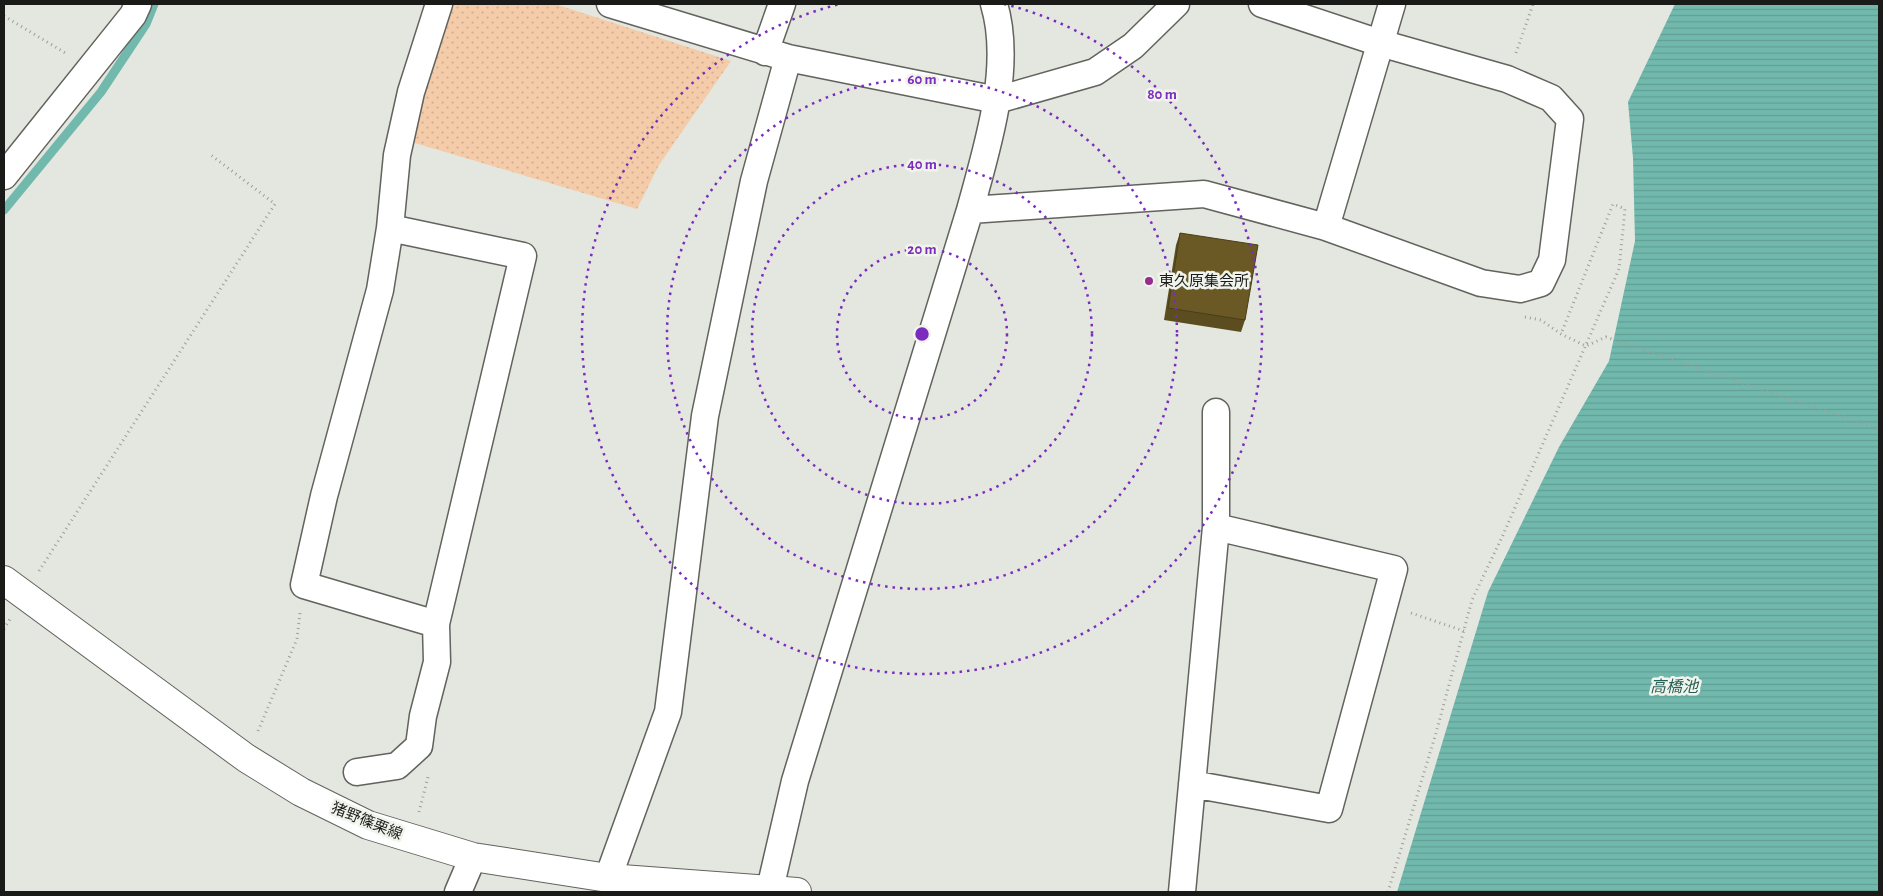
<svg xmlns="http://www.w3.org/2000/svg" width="1883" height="896" font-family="'Alegreya Sans','Noto Sans JP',sans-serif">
	<defs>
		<pattern id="park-dots" width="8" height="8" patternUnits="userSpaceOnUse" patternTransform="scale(1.25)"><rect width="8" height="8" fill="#f5cca9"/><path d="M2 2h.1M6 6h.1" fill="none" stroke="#d1af91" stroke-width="1.8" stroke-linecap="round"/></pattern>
		<pattern id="water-rules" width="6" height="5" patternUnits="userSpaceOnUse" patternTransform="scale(1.25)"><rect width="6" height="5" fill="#72b9ad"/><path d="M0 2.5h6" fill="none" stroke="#629e94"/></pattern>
	</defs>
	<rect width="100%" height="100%" fill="#e4e7df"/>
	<path fill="url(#park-dots)" d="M448 4H555L731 61 659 165 637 209 408 141Z"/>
	<path fill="url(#water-rules)" d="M1675 4H1879V892H1397L1488 592 1559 447 1609 361 1635 241 1633 158 1628 102Z"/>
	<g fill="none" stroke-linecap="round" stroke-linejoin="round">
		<path stroke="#72b9ad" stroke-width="9" d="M4 210 101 92 146 24 154 4"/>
		<g stroke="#61635d" stroke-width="29">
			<path id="street" d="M610 4 788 58 997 100 1095 72 1133 46 1176 4
				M765 52 782 4
				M4 176 133 15 138 4
				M970 210 1204 194 1326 227 1481 283 1520 289 1541 283 1552 260 1570 119 1551 98 1507 79 1380 43 1262 4
				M1326 227 1392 4
				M1216 527V412
				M436 624 304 585 324 496 380 290 390 228 397 155 411 92 439 4
				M357 772 397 766 419 746 423 716 437 662 436 624 523 256 390 228
				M608 878 668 712 705 416 754 181 788 58
				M770 889 795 781 970 210C987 148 1013 67 994 4
				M458 892 473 857
				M1182 892 1216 527 1394 569 1329 809 1192 784"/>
		</g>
		<g stroke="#61635d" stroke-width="30">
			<path id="secondary" d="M4 580 246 758 301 792 368 825 473 857 608 878 797 892"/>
		</g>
		<path stroke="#9c9f98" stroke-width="3" stroke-dasharray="1 4" stroke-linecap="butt" d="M4 16 67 54
			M1516 53 1533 4
			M1525 317 1541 320 1561 334 1586 346 1606 337 1879 429
			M39 571 275 204 211 155
			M1411 613 1464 631
			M4 629 10 619
			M258 731 297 639 300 613
			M419 812 428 777
			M1388 892 1436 733 1472 600 1503 535 1619 269 1625 209 1613 204 1561 334"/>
		<use href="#street" stroke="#fff" stroke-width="26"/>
		<use href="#secondary" stroke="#fff" stroke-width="28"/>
	</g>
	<path fill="#5b4d20" d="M1180 233 1245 320 1241 332 1164 320 1176 245Z"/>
	<path fill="#6a5925" stroke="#4a3e1a" d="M1180 233 1258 245 1245 320 1168 308Z"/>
	<g fill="none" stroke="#7b2cbf" stroke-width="2.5" stroke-dasharray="2.5 5">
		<circle cx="922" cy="334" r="85"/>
		<circle cx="922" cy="334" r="170"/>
		<circle cx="922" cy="334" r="255"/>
		<path d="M1004 4A340 340 0 1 1 840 4"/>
	</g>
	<circle fill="#962c8e" stroke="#f1f4ec" stroke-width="2" cx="1149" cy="281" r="5"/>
	<g text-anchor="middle" stroke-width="5" stroke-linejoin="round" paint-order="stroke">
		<g font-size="15" fill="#1a1b18" stroke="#f1f4ec" text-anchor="start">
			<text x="1159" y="286">東久原集会所</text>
		</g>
		<g font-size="15" fill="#1a1b18" stroke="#f1f4ec">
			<text transform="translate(367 821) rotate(22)" y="5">猪野篠栗線</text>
		</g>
		<g font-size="16" font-style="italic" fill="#266058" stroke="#f1f4ec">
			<text x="1674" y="692">高橋池</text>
		</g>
	</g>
	<circle cx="922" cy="334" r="8" fill="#7b2cbf" stroke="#f1f4ec" stroke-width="2.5"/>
	<g font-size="15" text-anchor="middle" font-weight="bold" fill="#7b2cbf" stroke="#f1f4ec" stroke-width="5" stroke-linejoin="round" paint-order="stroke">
		<text x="922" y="84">60 m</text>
		<text x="1162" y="99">80 m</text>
		<text x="922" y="169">40 m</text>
		<text x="922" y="254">20 m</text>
	</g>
	<rect width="1883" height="896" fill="none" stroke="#1a1b18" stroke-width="10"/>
</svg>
